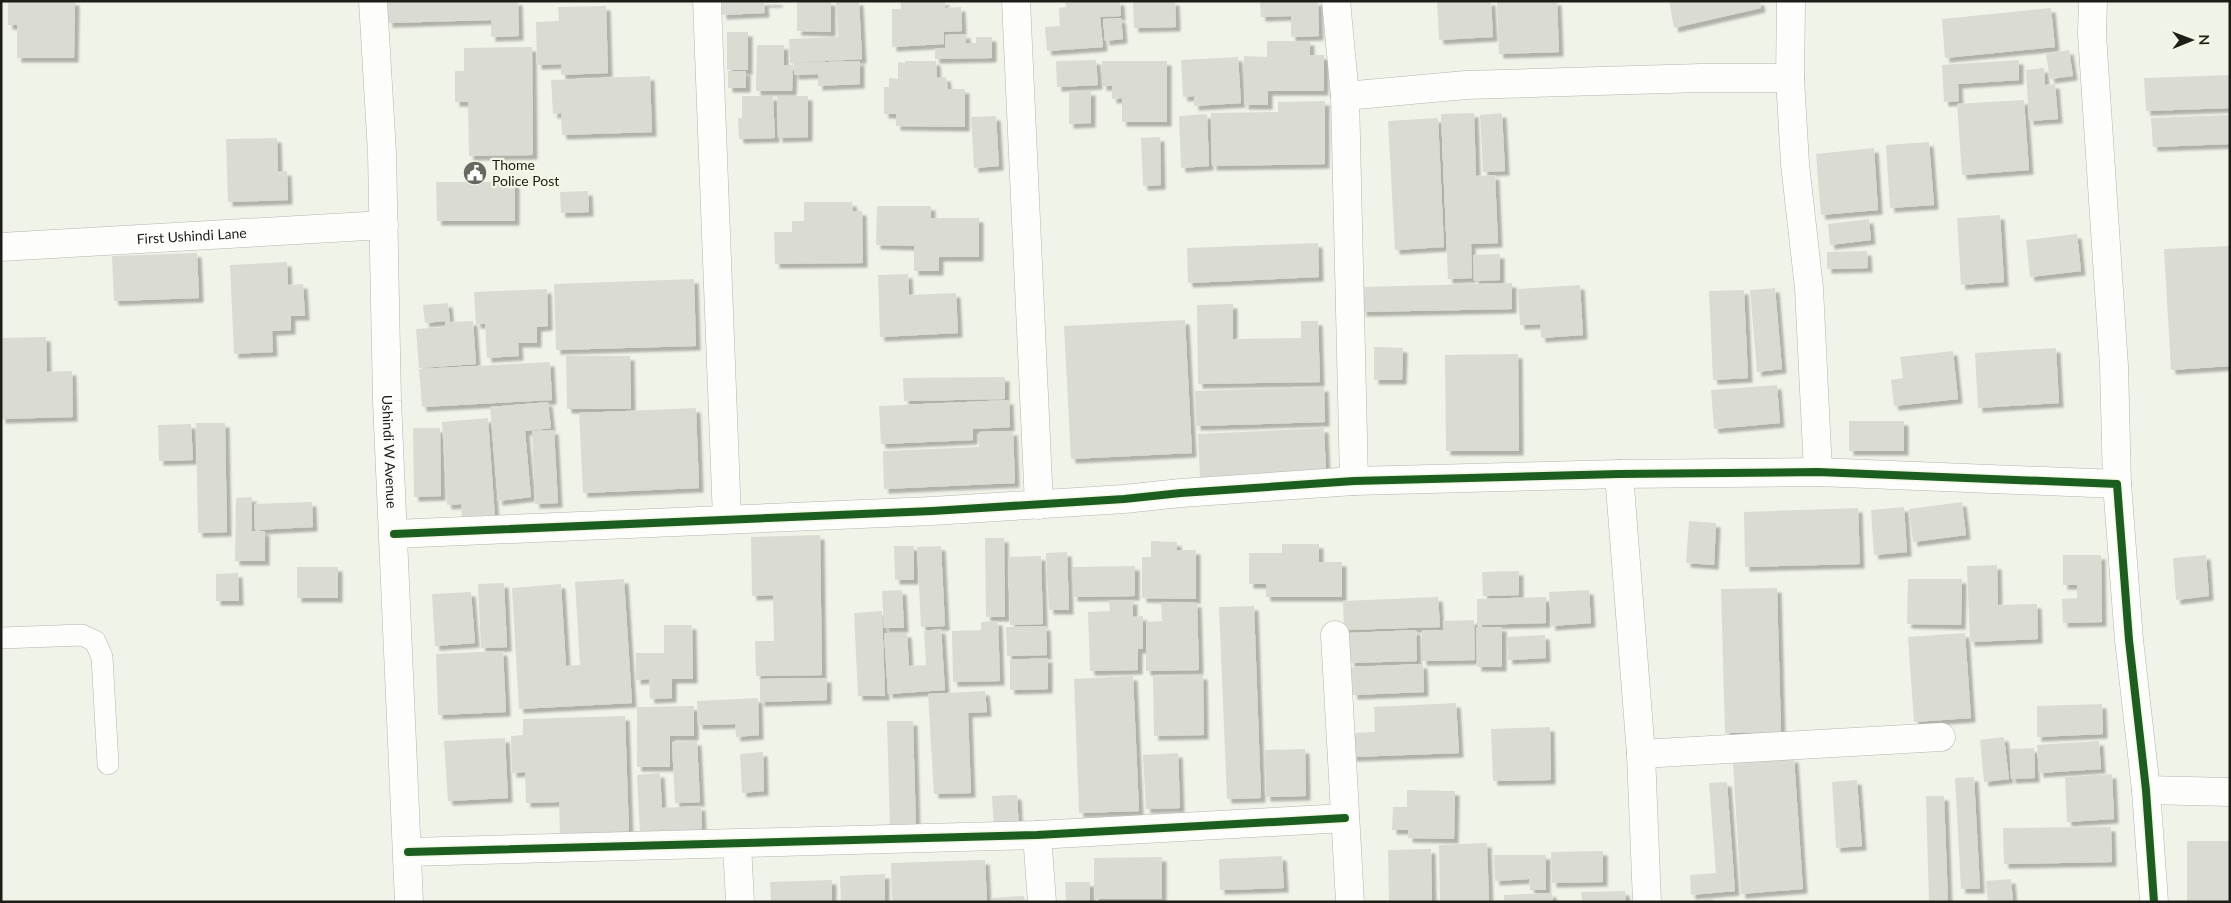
<svg xmlns="http://www.w3.org/2000/svg" width="2231" height="903" font-family="Lato,sans-serif">
	<defs>
		<filter id="shadow"><feDropShadow dx="4.5" dy="4.5" stdDeviation="1" flood-color="#0004"/></filter>
	</defs>
	<rect width="100%" height="100%" fill="#f0f3e8"/>
	<path fill="#dadcd4" filter="url(#shadow)" d="M8 1H75L74 58H17V25H8Z
		M387 1H518L519 36 491 37V20L388 23Z
		M722 1H778V3H764L765 13 722 15Z
		M797 1H831V32L797 31Z
		M836 1H859L862 59 790 63 789 39 838 37Z
		M900 1H945V8L961 7 962 31 945 32 944 30V44L892 47V9H901Z
		M1065 1H1120L1121 16 1100 17 1103 47 1047 51 1045 27 1060 26 1059 8 1066 7Z
		M1133 1H1175L1176 27 1134 28Z
		M1260 1H1318L1319 36 1291 37V16L1261 17Z
		M1437 1H1491L1493 37 1439 40Z
		M1497 1H1557L1559 52 1499 54Z
		M1669 1H1760L1761 8 1674 28Z
		M606 6 608 73 561 75V64L537 65 536 22 559 21 558 7Z
		M2051 8 2055 47 1945 58 1942 19Z
		M1121 18 1123 39 1105 41 1103 19Z
		M727 32H748V70H727Z
		M966 34V43H976V37H992V58L935 59V48H945V35Z
		M1267 41H1310V55H1324V91H1268V105H1244V56L1267 57Z
		M757 45H784V65H793L792 91H756Z
		M532 47 533 155 469 156 468 102H455V71H464V48Z
		M2069 50 2073 76 2050 79 2046 54Z
		M1238 57 1241 103 1194 106V96L1183 97 1181 60Z
		M1096 60 1098 85 1057 87 1056 61Z
		M2019 60V80L1958 84 1959 101 1944 102 1942 65Z
		M860 61V84L818 86V74L794 75V63Z
		M905 61H936L937 78 946 77 948 89H965V127L896 126V114H884V87H889V78L898 79V62L905 63Z
		M1102 61H1167V122H1122V98L1112 99V86H1102Z
		M2044 68 2045 85 2055 84 2058 119 2029 121 2026 70Z
		M728 71H746V88H728Z
		M2230 75V108L2146 111 2144 78Z
		M650 76 652 132 562 135 561 113 553 114 551 80Z
		M1091 91V123L1069 124V92Z
		M742 96H773L775 138 739 139 738 118H742Z
		M777 96H808V137L778 138Z
		M2024 100 2029 170 1962 175 1957 104Z
		M1325 101V164L1212 166 1211 113 1278 112V102Z
		M1474 113 1476 176 1495 175 1498 243 1471 244 1472 278 1448 279 1441 114Z
		M1502 113 1505 171 1483 172 1480 115Z
		M1207 114 1209 166 1181 168 1179 116Z
		M2230 115V144L2153 147 2151 118Z
		M996 116 999 166 974 168 971 117Z
		M1438 118 1444 247 1395 250 1388 121Z
		M1160 137 1161 185 1143 186 1141 138Z
		M277 138 278 172 287 171 288 200 228 202 226 139Z
		M1929 142 1934 205 1890 208 1886 145Z
		M1874 148 1878 210 1821 215 1816 154Z
		M436 182H515V221H437Z
		M588 191 589 212 561 213 560 192Z
		M804 202H852L853 211H862L863 263 775 264 774 232H792V221H804Z
		M877 206H931V218H979V257H939V271H914V246L876 245Z
		M2000 215 2004 282 1961 285 1957 218Z
		M1869 219 1871 240 1830 245 1828 224Z
		M2077 234 2081 271 2030 277 2026 240Z
		M1318 243 1319 277 1188 283 1187 248Z
		M2230 246V366L2171 370 2164 249Z
		M1867 251 1868 268 1827 269V252Z
		M197 253 199 298 114 301 112 256Z
		M1500 254V280L1474 281 1473 255Z
		M287 262 288 285 303 284 305 316H291V330L272 331 273 352 234 354 230 265Z
		M908 274 909 295 956 293 958 333 880 337 878 275Z
		M694 279 696 346 556 350 554 284Z
		M1512 283V309L1362 312 1361 287Z
		M1580 285 1583 335 1541 338 1540 324 1520 325 1518 289Z
		M1775 288 1782 369 1757 372 1750 290Z
		M547 289 548 326 537 327V343H518L519 356 487 358 485 324H476L474 292Z
		M1744 290 1748 378 1713 380 1709 291Z
		M448 303 450 322 473 321 476 364 419 368 416 329 445 327V321L425 323 423 305Z
		M1233 304V339L1301 338V321H1318L1320 382 1198 384 1197 305Z
		M1185 320 1192 453 1071 459 1064 326Z
		M46 337 47 372 72 371 73 417 1 419V338Z
		M1374 347 1403 348 1402 380H1374Z
		M2056 348 2059 403 1978 408 1975 353Z
		M1953 351 1958 399 1894 406 1891 380 1903 378 1900 357Z
		M1518 354 1519 451H1446L1445 355Z
		M566 356H630L631 409H567Z
		M550 362 552 400 422 407 419 369Z
		M1005 377V399L904 401 903 378Z
		M1777 385 1780 423 1714 429 1711 390Z
		M1324 387 1325 422 1196 426 1195 391Z
		M1009 400 1010 427 973 429V440L881 444 879 406Z
		M548 402 551 428 525 431 531 497 498 501 490 407Z
		M696 408 699 488 583 493 579 413Z
		M488 418 495 518 462 519 461 504 447 505 442 422Z
		M1849 421H1904V451H1849Z
		M196 423H225L227 532 198 533Z
		M191 424 193 460 159 461 158 425Z
		M413 428H440L441 496 414 497Z
		M1324 428 1326 472 1200 479 1198 434Z
		M554 430 558 503 535 504 532 431Z
		M1013 431 1015 483 884 489 883 451 979 447V432Z
		M252 497V531H265V561H235L236 498Z
		M312 502 313 527 255 530 254 504Z
		M1962 502 1966 535 1913 542 1909 509Z
		M1904 507 1907 552 1874 555 1871 510Z
		M1858 508 1860 564 1745 567 1744 512Z
		M1689 521 1716 523 1714 565 1686 563Z
		M820 535 822 675 756 676 755 641H774L773 595 752 596 751 537Z
		M985 538H1004L1005 617H986Z
		M1151 541 1177 542V550H1196V599L1142 598V557H1151Z
		M1282 544H1319V562H1342V597H1266V584H1249V553H1282Z
		M894 546H914V580H895Z
		M941 546 945 626 921 627 917 547Z
		M1067 552 1069 610H1049L1046 553Z
		M2063 555H2101L2102 622 2063 623 2062 599 2077 598V585H2063Z
		M2206 555 2209 596 2176 600 2173 558Z
		M1041 556 1043 624 1010 625 1008 557Z
		M1997 565 1998 605 2037 604 2038 639 1970 642 1967 566Z
		M1135 566V596L1073 597V567Z
		M297 567H338V598H297Z
		M1519 571V595L1483 596 1482 572Z
		M238 573 239 601H216V574Z
		M624 579 632 703 519 709 512 588 561 584 566 666 580 665 575 582Z
		M1908 579H1962L1961 625 1907 624Z
		M504 583 507 647 481 648 478 584Z
		M1777 588 1781 732 1725 733 1721 589Z
		M902 590 904 628H884L882 591Z
		M1589 590 1591 623 1551 626 1549 592Z
		M471 592 475 643 435 646 432 594Z
		M1438 597 1440 627 1344 630 1343 601Z
		M1546 597V623L1477 625V599Z
		M1133 600V617L1143 616V649H1138V670L1090 671 1088 612 1110 611 1109 601Z
		M1161 602 1197 603 1199 670 1146 671V622L1162 621Z
		M1254 606 1261 798 1227 799 1219 607Z
		M882 611 885 696H858L854 613Z
		M1474 620 1475 660 1422 661V630H1444L1443 621Z
		M998 621 1000 681 953 682 952 631 981 630V622Z
		M664 625H692L693 679H672V698L650 699 649 679 636 680V653H664Z
		M1046 626 1047 655 1007 656 1006 627Z
		M1476 627H1502V667H1477Z
		M941 629 945 690 888 694 884 633H907L909 666 926 665 924 631Z
		M1416 630 1417 661 1350 663 1349 633Z
		M1965 633 1971 718 1914 722 1908 637Z
		M1545 635 1546 658 1508 660 1507 637Z
		M503 651 506 712 438 715 436 654Z
		M1048 658V689L1010 690V660Z
		M1423 664 1424 692 1353 695 1351 667Z
		M1203 675 1204 735 1154 736 1153 676Z
		M1133 676 1139 811 1079 813 1074 679Z
		M827 678V700L760 702V679Z
		M985 691 987 712 968 713 971 793 934 794 928 694Z
		M758 698 759 735 736 737 735 724 698 725 697 701Z
		M1456 703 1459 753 1352 757 1351 733 1375 732 1374 707Z
		M2102 704 2103 734 2037 737V706Z
		M694 706V736H670V767H637V707Z
		M625 716 629 833 560 835 559 802 526 803 525 772 512 773 511 736 523 735V719Z
		M887 721H913L916 829H890Z
		M1550 727 1551 780 1493 781 1491 729Z
		M2004 737 2009 779 1984 782 1980 740Z
		M505 738 508 798 448 801 444 741Z
		M697 741 700 802 675 803 672 742Z
		M2099 741 2101 769 2039 773 2037 745Z
		M2034 748 2035 778 2011 779 2010 749Z
		M1305 749 1306 796 1266 797 1265 750Z
		M763 752 764 791 742 793 740 754Z
		M1178 753 1180 808 1146 809 1143 755Z
		M1794 758 1803 889 1741 894 1733 763Z
		M660 773 662 808 701 806 702 830 640 834 637 775Z
		M2112 774 2114 819 2067 822 2065 777Z
		M1974 777 1980 889H1961L1955 778Z
		M1857 780 1862 846 1836 848 1832 782Z
		M1727 782 1735 891 1691 895 1690 875 1716 873 1709 783Z
		M1407 790 1455 791 1454 839 1408 838V830H1392L1393 807H1407Z
		M1017 795 1019 830 994 831 992 796Z
		M1926 796H1944L1948 902H1929Z
		M2111 827 2112 862 2004 864 2003 828Z
		M2187 841H2230V902H2187Z
		M1487 843 1489 902H1440L1439 845Z
		M1431 849 1432 902H1389L1388 850Z
		M1603 851V882L1552 883 1551 852Z
		M1494 855H1546V890H1530L1529 879 1495 881Z
		M1282 856 1284 888 1220 890 1219 859Z
		M1162 857V899H1094V858Z
		M985 860 987 902H892L891 863Z
		M885 874V902H841L840 876Z
		M2011 879 2013 902H1988L1986 881Z
		M832 880V902H771L770 882Z
		M1065 882H1090V902H1066Z
		M1625 891 1626 902H1582L1581 892Z
		M1552 893 1553 902H1504V895Z
		M1024 896V902H991V898Z
		M1706 899H1713V902H1687Z"/>
	<g fill="none" stroke-linecap="round" stroke-linejoin="round">
		<g stroke="#b4b5ae" stroke-width="22">
			<path id="lane" d="M1 638 82 635 95 641 102 657 108 764"/>
		</g>
		<g stroke="#b4b5ae" stroke-width="29">
			<g id="street">
				<path id="s1" d="M373 1 382 153 387 401 409 902"/>
				<path d="M707 1 727 519"/>
				<path d="M1016 1 1039 505"/>
				<path d="M1336 1 1345 96 1354 481"/>
				<path d="M2093 1 2092 34 2114 366 2117 484"/>
				<path d="M1790 78 1791 1"/>
				<path d="M1345 96 1466 85 1701 78H1790L1795 164 1809 288 1818 472"/>
				<path id="s2" d="M1 247 384 225"/>
				<path d="M1619 474 1641 754 1647 902"/>
				<path d="M394 534 932 511 1124 499 1181 493 1354 481 1619 474 1818 472 2117 484 2129 640 2146 790 2154 902"/>
				<path d="M1335 635 1350 902"/>
				<path d="M1641 754 1941 737"/>
				<path d="M2146 790 2230 792"/>
				<path d="M1037 835 1042 902"/>
				<path d="M737 844 740 902"/>
				<path d="M408 852 1037 835 1345 818"/>
			</g>
		</g>
		<use href="#lane" stroke="#fdfdfc" stroke-width="21"/>
		<use href="#street" stroke="#fdfdfc" stroke-width="28"/>
		<g stroke="#f3f7e4" stroke-width="11">
			<path id="cycleway" d="M394 534 932 511 1124 499 1181 493 1354 481 1619 474 1818 472 2117 484 2129 640 2146 790 2154 902
				M408 852 1037 835 1345 818"/>
		</g>
		<use href="#cycleway" stroke="#1b5e20" stroke-width="8"/>
	</g>
	<defs>
		<g id="civic-disc" transform="scale(1.25)"><circle r="9.5" fill="#676961" stroke="#f3f7e4"/><path d="M-.6-6.5H3V-4.5H.6V-3L4-1V1h2V6H-6V1h2V-1L-.6-3ZM-1.2 2.5V6h2.4V2.5Z" fill="#fff"/></g>
	</defs>
	<g fill-rule="evenodd">
		<use href="#civic-disc" x="475" y="173"/>
	</g>
	<g text-anchor="middle" stroke-width="4.5" stroke-linejoin="round" paint-order="stroke">
		<g font-size="14" fill="#1d1e18" stroke="#f3f7e4" text-anchor="start">
			<text x="492" y="170">Thome<tspan x="492" dy="16">Police Post</tspan></text>
		</g>
		<g font-size="14" fill="#1d1e18" stroke="#f3f7e4">
			<text dy="5" stroke="none"><textPath href="#s2" startOffset="191">First Ushindi Lane</textPath></text>
			<text dy="5" stroke="none"><textPath href="#s1" startOffset="451">Ushindi W Avenue</textPath></text>
		</g>
	</g>
	<rect width="2231" height="903" fill="none" stroke="#1d1e18" stroke-width="5"/>
	<g transform="translate(2191 40) rotate(89)" stroke="#f3f7e4" stroke-width="4" paint-order="stroke">
	<path d="M0-4L9 19L0 12L-9 19Z" fill="#1d1e18"/>
	<text y="-8" font-size="14" font-weight="bold" text-anchor="middle" fill="#1d1e18">N</text>
	</g>
</svg>
